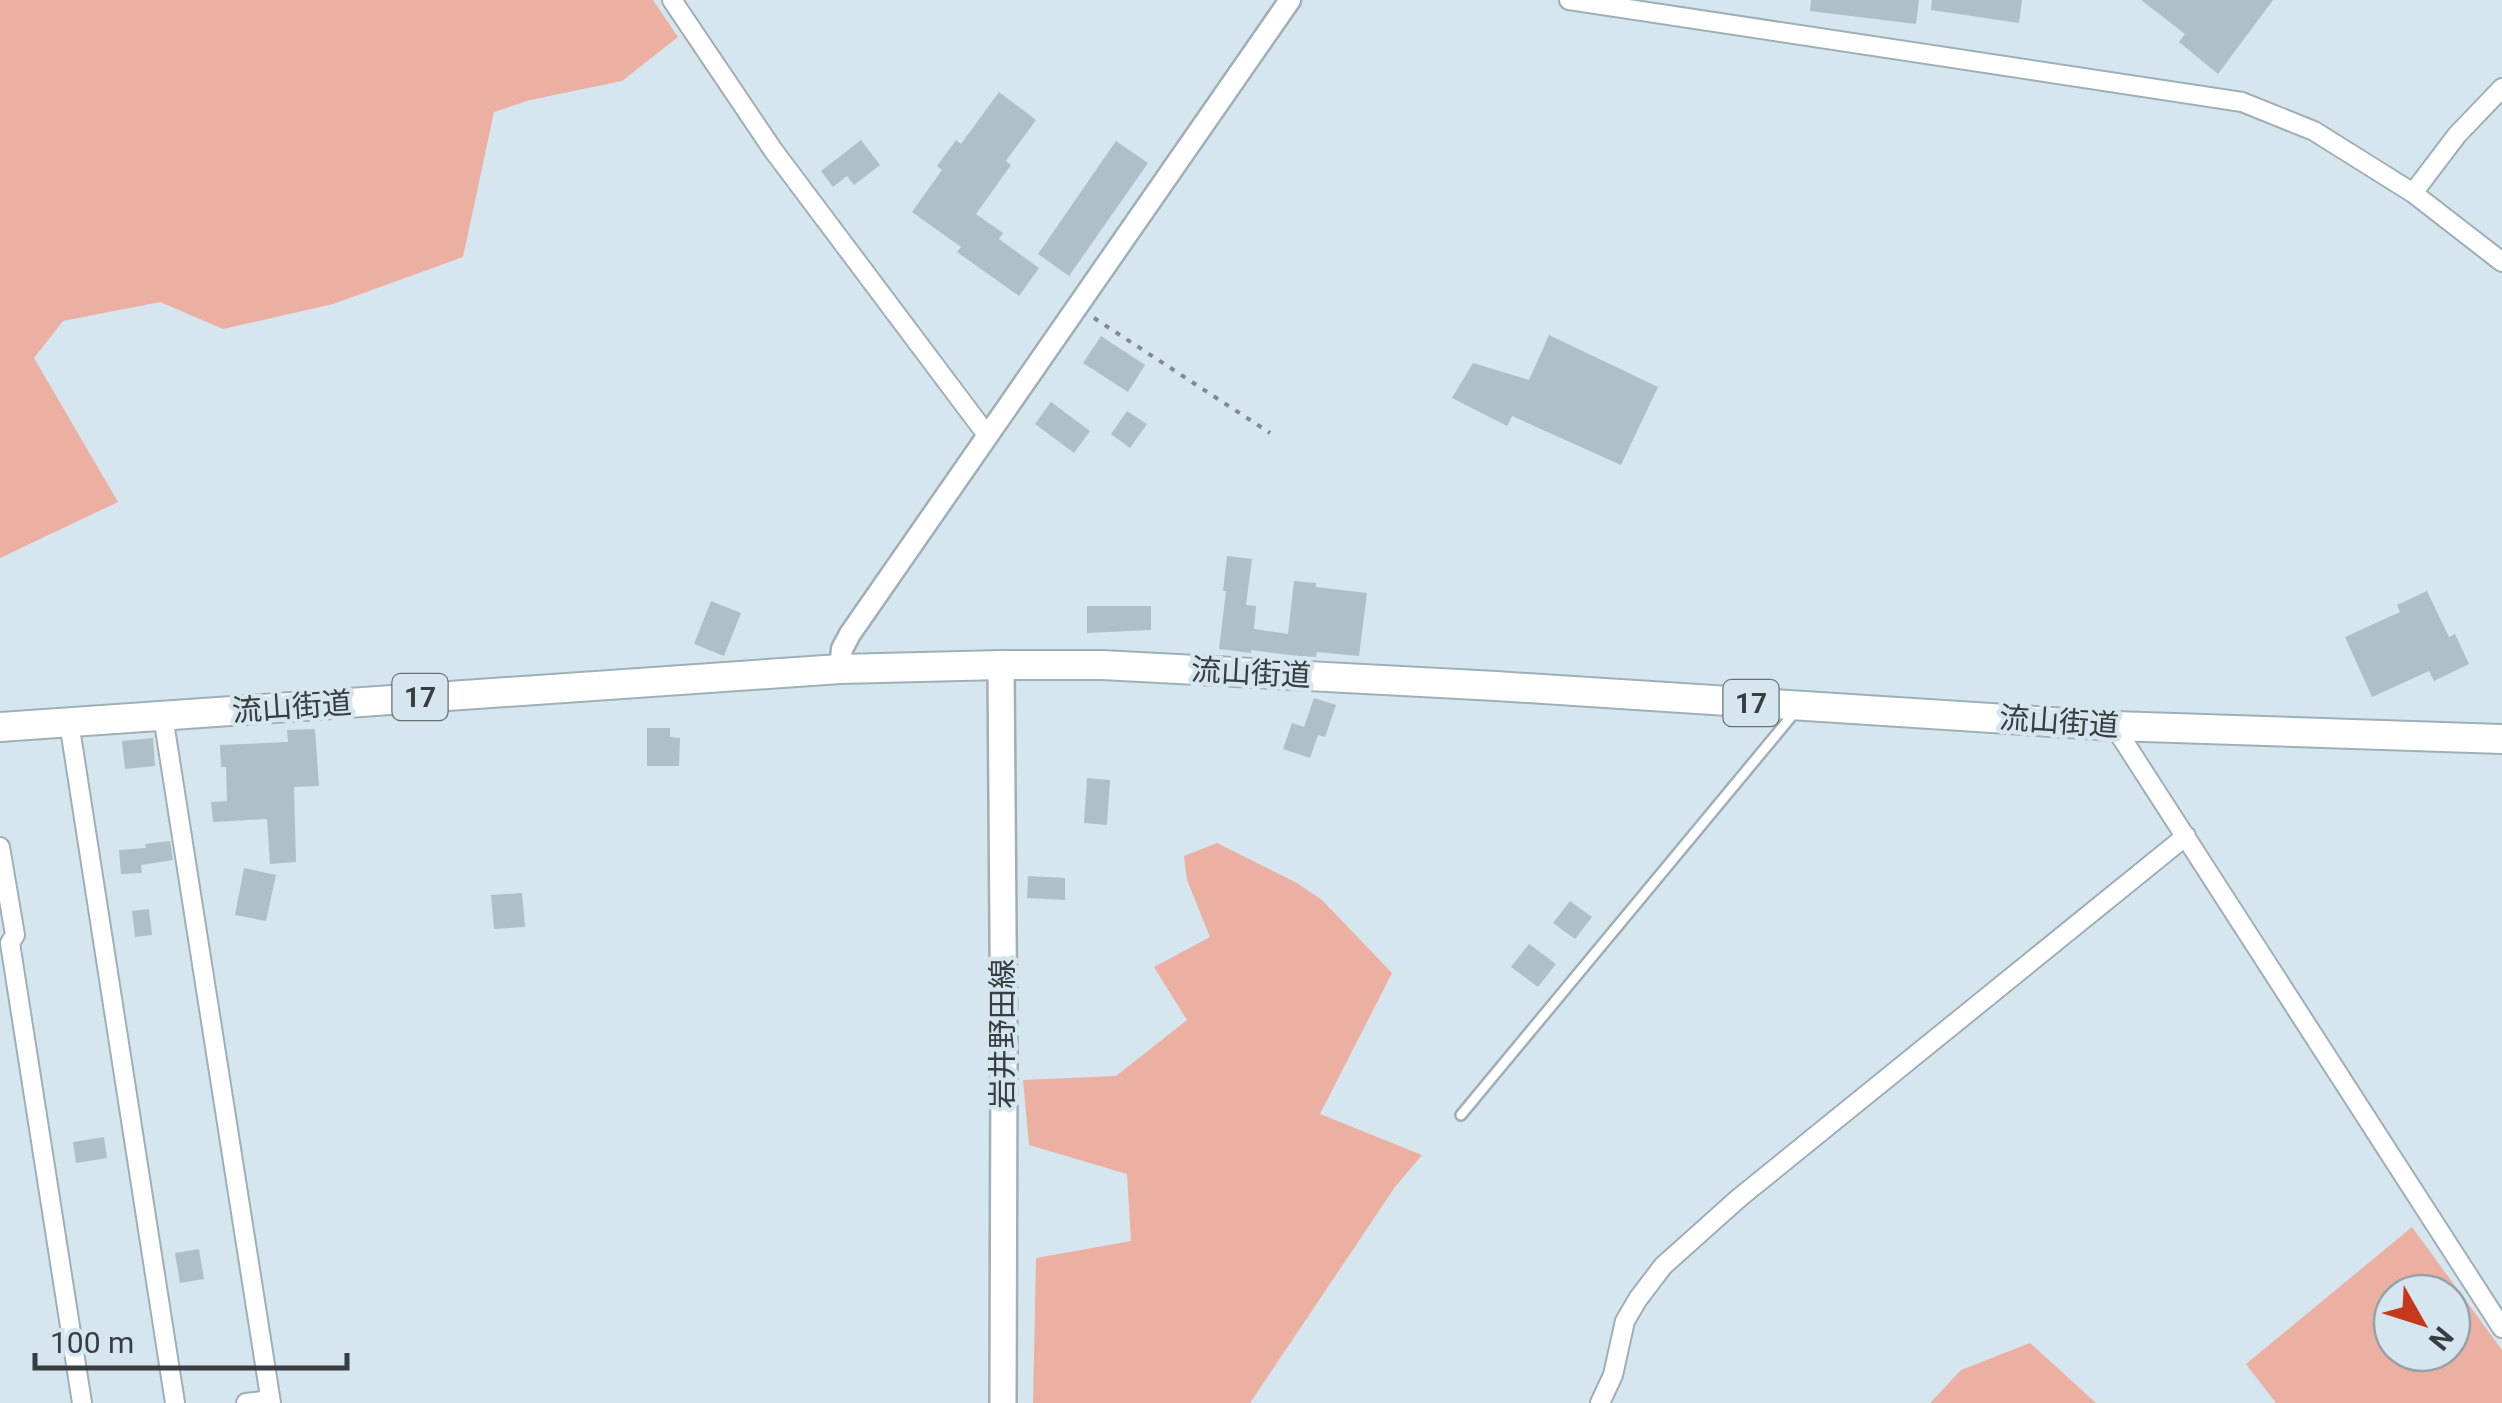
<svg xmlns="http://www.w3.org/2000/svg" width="2502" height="1403" font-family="Roboto,'Noto Sans JP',sans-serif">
	<rect width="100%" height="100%" fill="#d6e6ef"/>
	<path fill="#ebb0a2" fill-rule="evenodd" d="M0 0H653L678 37 622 81 530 100 494 112 463 257 333 304 223 329 160 302 63 321 34 358 118 502 0 558Z
		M1217 843 1297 883 1322 900 1392 973 1320 1114 1422 1155 1395 1187 1250 1403H1033L1036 1258 1131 1241 1127 1174 1029 1145 1023 1080 1116 1076 1187 1020 1154 967 1210 937 1187 880 1184 856Z
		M2412 1227 2502 1350V1403H2276L2246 1364ZM2392 1293H2452V1353H2392Z
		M2030 1343 2096 1403H1930L1961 1370Z"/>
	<path fill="#afbfc7" d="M1811 0H1919L1916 24 1810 11Z
		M1932 0H2022L2019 23 1931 10Z
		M2141 0H2273L2218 74 2179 42 2185 34Z
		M999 92 1036 120 1006 161 1011 165 976 214 1003 233 999 239 1039 268 1019 296 957 252 961 247 912 212 942 170 937 166 956 140 961 144Z
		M861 140 880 165 854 185 847 176 833 187 821 171Z
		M1116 141 1148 163 1069 276 1038 254Z
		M1549 335 1658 387 1621 465 1512 416 1507 426 1452 398 1473 363 1529 380Z
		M1101 336 1145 365 1128 392 1083 363Z
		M1051 402 1090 431 1074 453 1035 424Z
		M1127 411 1147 424 1130 448 1111 434Z
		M1227 556 1252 559 1246 605 1256 606 1254 629 1288 634 1294 581 1316 583V587L1367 593 1359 656 1317 652 1316 657 1298 656 1251 650V653L1219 649 1226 591H1223Z
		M2427 591 2449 637 2455 634 2469 664 2434 681 2429 671 2372 697 2345 637 2400 612 2397 605Z
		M711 601 741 613 724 656 694 644Z
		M1087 606H1151V630L1087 633Z
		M1314 698 1336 705 1325 737 1318 735 1310 758 1283 749 1292 723 1304 727Z
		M647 728H670V737L680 738 679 766H647Z
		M315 729 319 786 294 787 296 862 270 864 267 819 213 822 211 802 227 801 226 767H221L220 745 288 742 287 730Z
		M153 738 155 766 125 769 122 741Z
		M1087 778 1110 780 1107 825 1084 823Z
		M170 841 173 860 141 865 142 873 121 874 119 850 146 848 145 844Z
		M244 868 276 875 266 921 235 915Z
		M1028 876 1065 878V900L1027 898Z
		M522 893 525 927 494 929 491 895Z
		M1570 901 1592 917 1575 939 1553 923Z
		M149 909 152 935 135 937 132 911Z
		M1529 944 1556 964 1538 987 1511 967Z
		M104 1137 107 1158 76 1163 73 1142Z
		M199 1249 204 1279 180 1283 175 1253Z"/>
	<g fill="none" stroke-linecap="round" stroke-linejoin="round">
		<g stroke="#9fafb7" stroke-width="14">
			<path id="service" d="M1461 1115 1795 712"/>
		</g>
		<g stroke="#9fafb7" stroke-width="22">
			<path id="minor" d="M672 0 773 150 987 435
				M1569 0 2242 102 2314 131 2413 193 2502 262
				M2413 193 2457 135 2502 88
				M163 716 271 1403
				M69 722 175 1403
				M2114 726 2502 1328
				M0 847 15 935 10 943 82 1403
				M246 1403 270 1400
				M1600 1403 1613 1375 1625 1321 1638 1299 1663 1266 1739 1198 2186 836"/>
		</g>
		<g stroke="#9fafb7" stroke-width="25">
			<path id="tertiary" d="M840 669 842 649 850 634 1290 0"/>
		</g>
		<g stroke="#9fafb7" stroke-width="30">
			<path id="secondary" d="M1001 665 1004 1064 1003 1403"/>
		</g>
		<g stroke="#9fafb7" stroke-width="32">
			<path id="primary" d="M0 727 840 669 1001 665H1102L1496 686 2114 726 2502 739"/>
		</g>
		<path stroke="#808a90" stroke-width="4" stroke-dasharray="5 8" stroke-linecap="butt" d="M1094 318 1270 433"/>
		<use href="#service" stroke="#fff" stroke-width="9"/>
		<use href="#minor" stroke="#fff" stroke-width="18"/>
		<use href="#tertiary" stroke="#fff" stroke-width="20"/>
		<use href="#secondary" stroke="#fff" stroke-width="25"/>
		<use href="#primary" stroke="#fff" stroke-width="28"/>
	</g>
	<g text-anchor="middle" stroke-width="9" stroke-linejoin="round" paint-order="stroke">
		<g fill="#d6e6ef" stroke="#677074" stroke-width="2.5">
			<rect x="392.5" y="674" width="55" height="46" rx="8"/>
			<rect x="1723.5" y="680" width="55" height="46" rx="8"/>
		</g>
		<g font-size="28" font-weight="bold" fill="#373d40">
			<text x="420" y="707">17</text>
			<text x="1751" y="713">17</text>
		</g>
		<g font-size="30" fill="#373d40" stroke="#d6e6ef">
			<text transform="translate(1251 673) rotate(3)" y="10">流山街道</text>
			<text transform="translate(292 707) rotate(-4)" y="10">流山街道</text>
			<text transform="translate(2059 722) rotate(4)" y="10">流山街道</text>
			<text transform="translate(1003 1034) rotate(-90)" y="10">岩井野田線</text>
		</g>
	</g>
	<g transform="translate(2422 1323) rotate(129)"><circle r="48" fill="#d6e6ef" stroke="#96a2a9" stroke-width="2.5"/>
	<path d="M0-8L18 38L0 25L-18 38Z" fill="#c4391c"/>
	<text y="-15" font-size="28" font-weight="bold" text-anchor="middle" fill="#373d40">N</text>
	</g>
	<path d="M35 1353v15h312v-15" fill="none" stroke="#373d40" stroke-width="5"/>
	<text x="50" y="1353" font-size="30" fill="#373d40" stroke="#d6e6ef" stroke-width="8" paint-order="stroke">100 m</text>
</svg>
